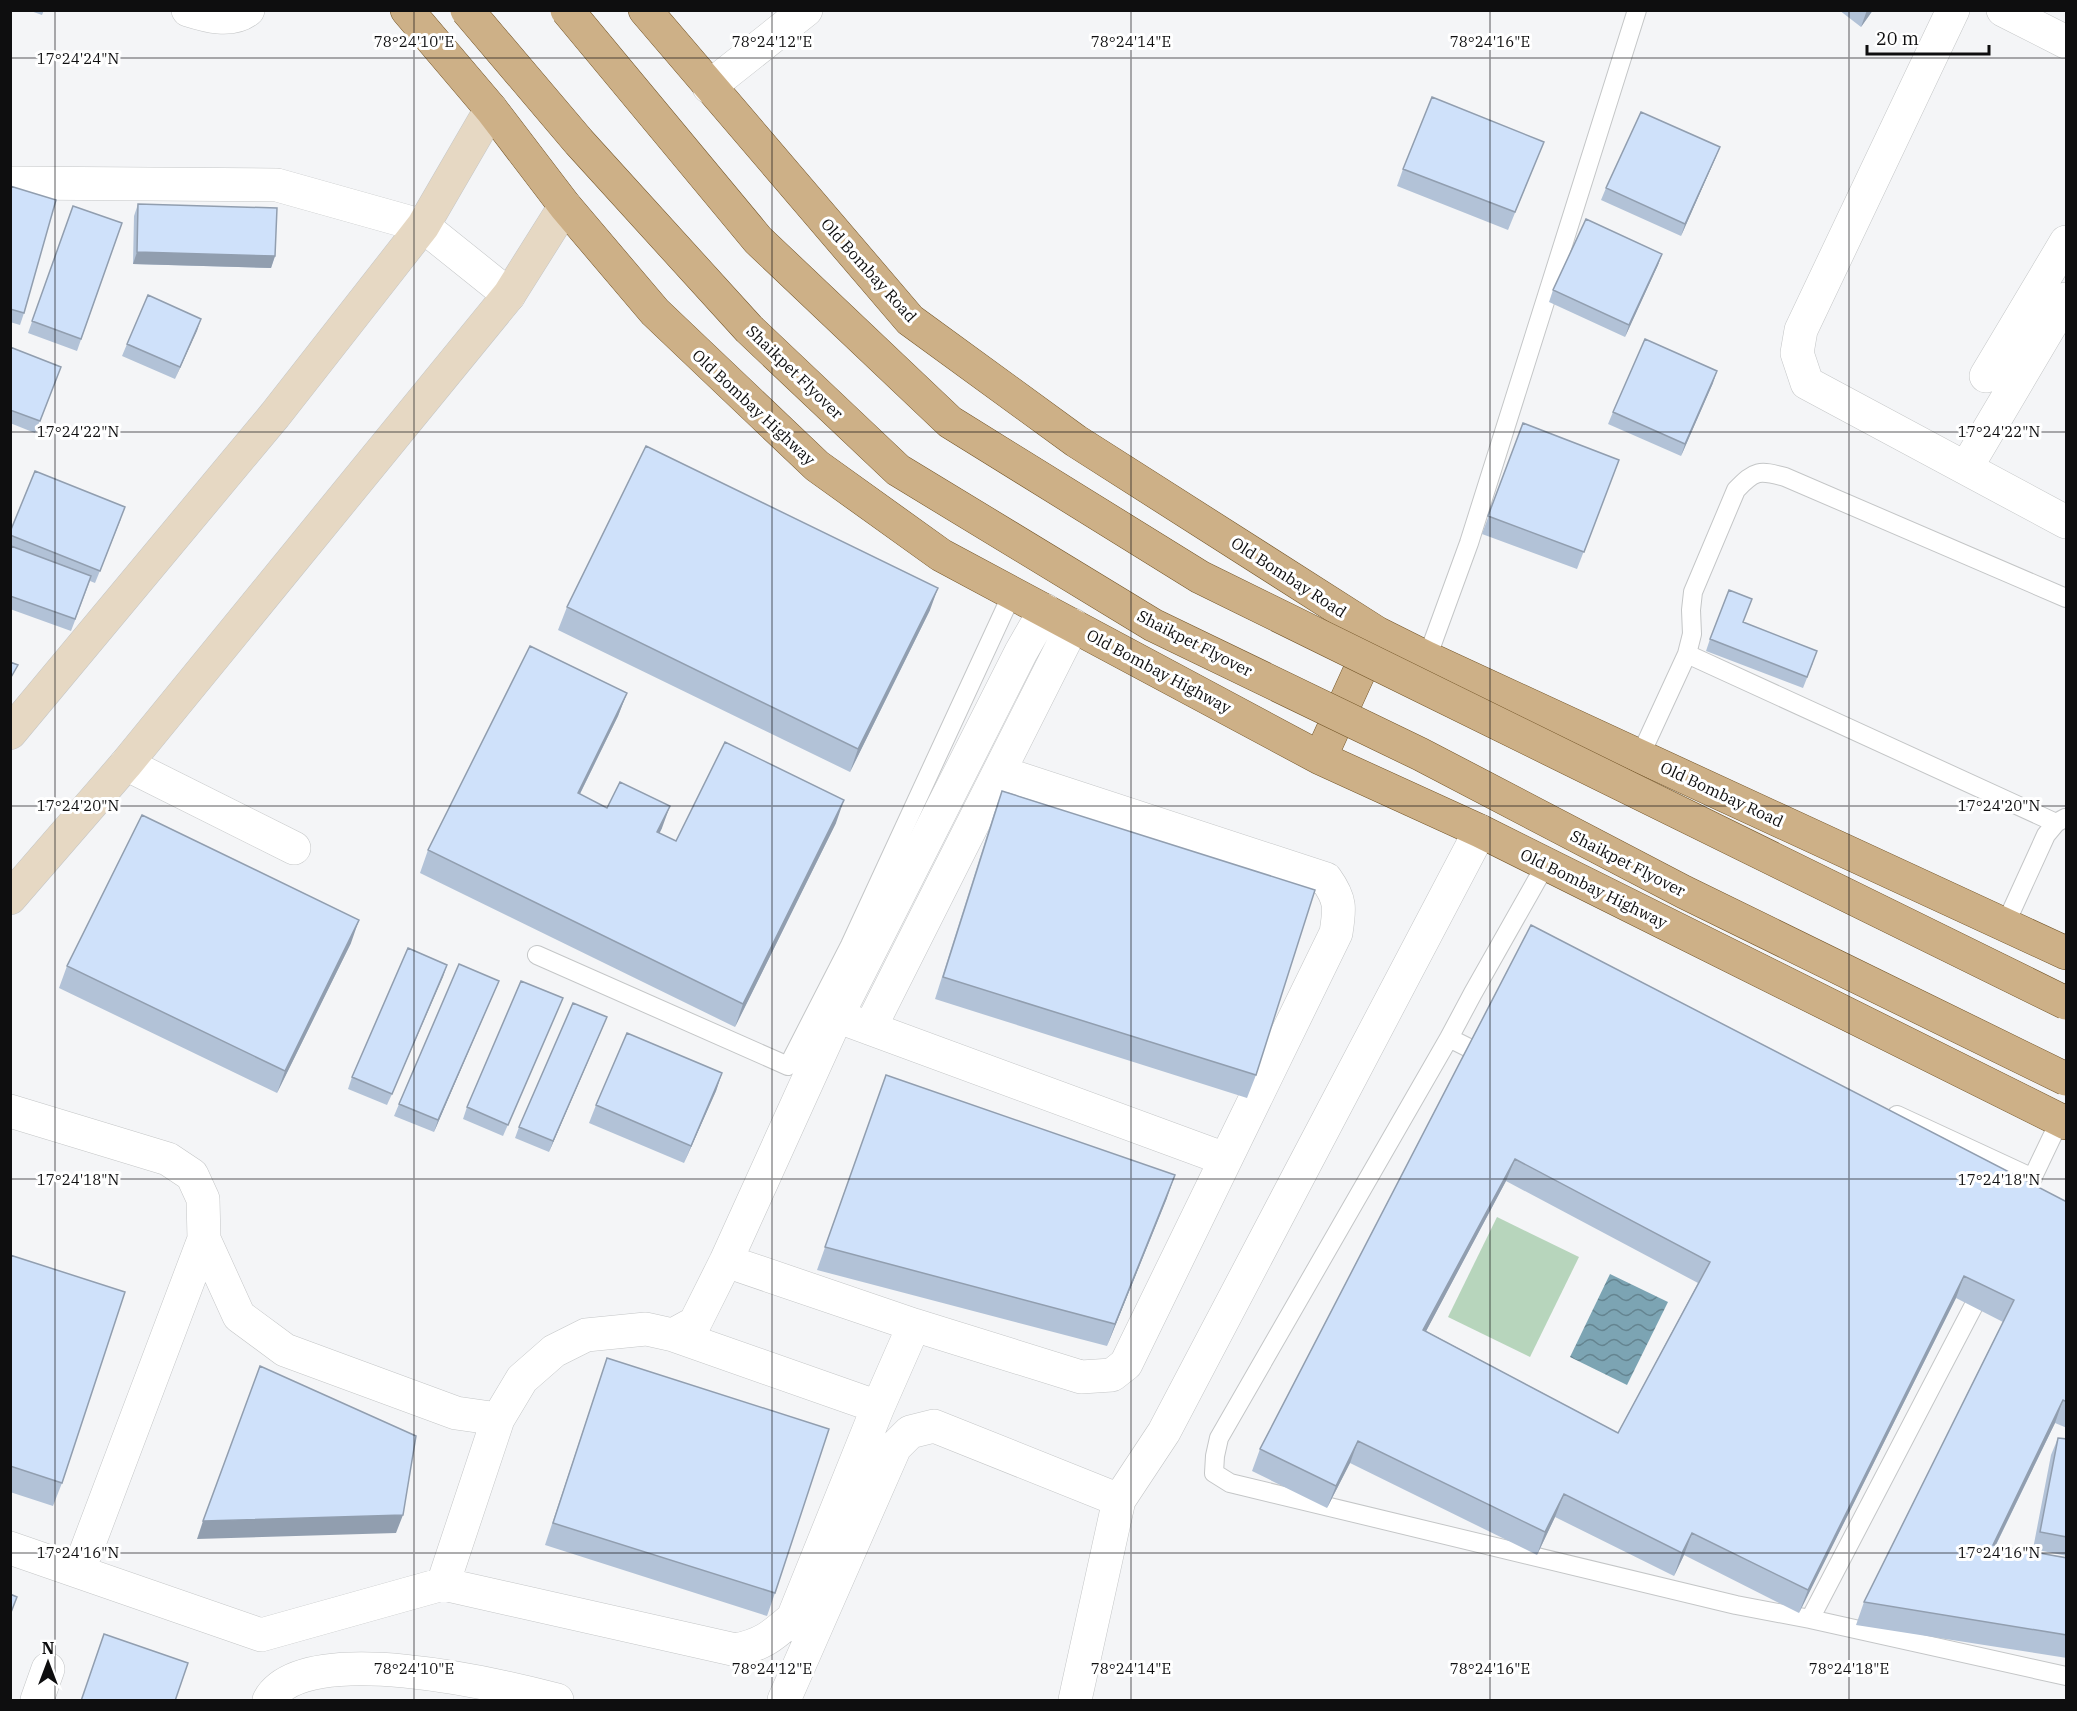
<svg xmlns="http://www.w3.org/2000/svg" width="2077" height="1711" font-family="'IBM Plex Serif',serif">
	<defs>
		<pattern id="water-waves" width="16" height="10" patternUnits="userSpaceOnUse" patternTransform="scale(1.5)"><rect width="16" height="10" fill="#7ca4b3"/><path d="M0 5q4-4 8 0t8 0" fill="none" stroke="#648490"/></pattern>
	</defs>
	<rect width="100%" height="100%" fill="#f4f5f7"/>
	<path fill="#b7d5bc" d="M1497 1217 1579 1257 1530 1357 1448 1317Z"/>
	<path fill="url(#water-waves)" d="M1610 1274 1668 1302 1627 1385 1570 1357Z"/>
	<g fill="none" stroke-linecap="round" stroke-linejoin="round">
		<g stroke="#c4c6c7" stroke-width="20">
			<path id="lane" d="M1687 654 2056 823
				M1427 658 1469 543 1637 10
				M1640 756 1687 654 1692 634 1691 610 1693 592 1736 490C1755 470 1759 470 1785 477L2066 598
				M1546 864 1473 993 1449 1038 1219 1438 1215 1456 1214 1473 1230 1483 1736 1605 1810 1619 1984 1286
				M2005 925 2046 835 2056 823 2065 818
				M537 955 788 1066 850 945 1012 594
				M1449 1038 1489 1058
				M1897 1115 2033 1178
				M2019 1206 2060 1120
				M1810 1619 2066 1676"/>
		</g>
		<g stroke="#c4c6c7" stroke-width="34">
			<path id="street" d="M188 10C207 16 231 23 248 10
				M1953 10 1801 330 1797 353 1807 383 2066 522
				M2003 10 2066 42
				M709 87 806 10
				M10 183 277 185 423 226 509 295
				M1986 376 2066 242
				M1966 468 2066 299
				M126 764 294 848
				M999 772 1326 879C1341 900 1340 908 1336 933L1126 1364 1112 1375 1081 1377 914 1325 726 1261 837 1016 1021 652 1045 610
				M850 1021 1225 1159
				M870 1028 1073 625
				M10 1111 168 1159 192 1175 203 1199 204 1239 239 1316 285 1350 456 1413 498 1419 522 1379 554 1351 586 1335 646 1329 673 1335 695 1323 726 1261
				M673 1335 878 1407
				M10 1548 261 1635 443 1584 736 1650C764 1644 772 1636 793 1618L878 1407 914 1325
				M79 1570 204 1239
				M443 1584 498 1419
				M37 1700 48 1669
				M269 1700C304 1638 500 1685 557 1700
				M784 1700 895 1447 910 1432 934 1426 1119 1500
				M1075 1700 1119 1500 1164 1432 1480 831"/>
		</g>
		<g stroke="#c4c6c7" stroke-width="34">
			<path id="secondary" d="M10 733 275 415 423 226 491 109
				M10 898 126 764 509 295 565 206"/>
		</g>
		<g stroke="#745629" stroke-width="34">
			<path id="primary" d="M407 10 491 109 565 206 655 312 817 466 941 555 1320 758 1480 831 2066 1123
				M645 10 910 320 1076 441 1377 633 1427 658 2066 953
				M1320 758 1377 633"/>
		</g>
		<use href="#lane" stroke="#fff" stroke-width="18"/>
		<use href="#street" stroke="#fff" stroke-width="33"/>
		<use href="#secondary" stroke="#e6d8c3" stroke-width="33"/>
		<use href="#primary" stroke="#cdb087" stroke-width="33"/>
		<g stroke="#745629" stroke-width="34" stroke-linecap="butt">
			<path id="primary-bridge" d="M467 10 579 142 749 329 898 470 1153 625 1420 754 1684 892 2066 1079
				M567 10 758 240 950 422 1200 577 2066 1003"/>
		</g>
		<use href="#primary-bridge" stroke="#cdb087" stroke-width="33"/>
	</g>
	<path fill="#b2c2d7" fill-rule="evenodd" d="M28 10H44L42 15Z
		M1839 10H1873L1861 27Z
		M1720 147 1715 159 1681 236 1601 200 1606 188Z
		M1537 159 1508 230 1397 186 1403 169Z
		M10 186 24 313 20 325 10 322Z
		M138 204 275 256 271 268 133 264 134 216Z
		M73 206 122 223 77 351 28 333Z
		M1662 254 1658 265 1625 337 1549 302 1553 290Z
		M201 319 175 379 122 356 127 344Z
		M10 347 61 367 35 433 10 423Z
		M1713 383 1681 456 1608 424 1613 412Z
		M1523 423 1619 460 1577 569 1482 534Z
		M121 519 95 583 90 581 71 631 10 609V532Z
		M567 607 930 610 850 772 558 630Z
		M1743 622 1813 663 1803 688 1706 651 1710 639Z
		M627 693 618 716 580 794 607 808 662 828 659 833 676 841 836 823 735 1027 420 873 428 850Z
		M1002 791 1256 1075 1247 1098 935 999 994 813Z
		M1531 925 2067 1202V1428L2055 1423 1996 1545 2067 1558V1658L1856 1625 1864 1602 2003 1322 1956 1298 1799 1613 1684 1555 1674 1576 1555 1517 1537 1555 1350 1463 1327 1508 1252 1471 1260 1449ZM1506 1181 1698 1283 1618 1433 1426 1331Z
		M351 943 277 1093 59 988 67 966Z
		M447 965 387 1105 348 1089 352 1077Z
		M499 981 434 1132 394 1116 399 1104Z
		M563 998 503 1136 463 1119 467 1107Z
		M602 1029 549 1152 515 1138 519 1127Z
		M722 1073 716 1091 684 1163 589 1123 596 1105Z
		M886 1075 1167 1198 1107 1346 817 1270Z
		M10 1255 62 1483 53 1506 10 1492Z
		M607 1358 775 1593 767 1616 545 1545Z
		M2058 1438 2067 1439V1556L2033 1549 2051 1455Z"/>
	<path fill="#919eaf" d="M1867 10H1873L1861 27Z
		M1720 147 1715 159 1681 236 1685 224Z
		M137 252 275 256 271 268 133 264Z
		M1662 254 1658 265 1625 337 1629 325Z
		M201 319 197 331 175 379 180 367Z
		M1717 371 1713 383 1681 456 1685 444Z
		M938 588 930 610 850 772 858 749Z
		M627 693 618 716 569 816 578 793Z
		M844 800 836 823 735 1027 743 1004Z
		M670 806 662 828 649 855 657 832Z
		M359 920 351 943 277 1093 285 1071Z
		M447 965 443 977 387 1105 392 1094Z
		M499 981 494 992 434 1132 438 1120Z
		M607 1017 602 1029 549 1152 553 1141Z
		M722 1073 716 1091 684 1163 691 1146Z
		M1515 1159 1506 1181 1415 1352 1423 1330Z
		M1175 1175 1167 1198 1107 1346 1115 1324Z
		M1964 1276 1956 1298 1799 1613 1808 1590Z
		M2063 1400 2055 1423 1985 1567 1993 1545Z
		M1358 1441 1350 1463 1327 1508 1336 1486Z
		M1564 1494 1555 1517 1537 1555 1545 1532Z
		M403 1515 396 1533 197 1539 203 1521Z
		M1692 1533 1684 1555 1674 1576 1682 1553Z"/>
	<path fill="#cfe1fa" stroke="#919eaf" stroke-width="1.5" fill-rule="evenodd" d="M1432 97 1544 142 1515 212 1403 169Z
		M1641 112 1720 147 1685 224 1606 188Z
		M10 186 56 200 24 313 10 309Z
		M138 204 277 208 275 256 137 252Z
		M73 206 122 223 81 339 32 321Z
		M1586 219 1662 254 1629 325 1553 290Z
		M148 295 201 319 180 367 127 344Z
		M1645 339 1717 371 1685 444 1613 412Z
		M10 347 61 367 40 421 10 410Z
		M1523 423 1619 460 1584 552 1488 516Z
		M646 446 938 588 858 749 567 607Z
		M35 471 125 507 100 571 10 535V532Z
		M11 546 91 576 75 619 10 596Z
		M1729 590 1752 599 1743 622 1817 651 1807 677 1710 639Z
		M530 646 627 693 578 793 607 808 620 782 670 806 657 832 676 841 725 742 844 800 743 1004 428 850Z
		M10 662 18 665 10 679Z
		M1002 791 1315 890 1256 1075 943 977Z
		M142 815 359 920 285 1071 67 966Z
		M1531 925 2067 1202V1402L2063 1400 1993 1545 2067 1558V1635L1864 1602 2014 1300 1964 1276 1808 1590 1692 1533 1682 1553 1564 1494 1545 1532 1358 1441 1336 1486 1260 1449ZM1515 1159 1710 1262 1618 1433 1423 1330Z
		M408 948 447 965 392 1094 352 1077Z
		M459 964 499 981 438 1120 399 1104Z
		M521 981 563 998 508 1125 467 1107Z
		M573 1003 607 1017 553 1141 519 1127Z
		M627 1033 722 1073 691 1146 596 1105Z
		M886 1075 1175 1175 1115 1324 825 1247Z
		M10 1255 125 1292 62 1483 10 1466Z
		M607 1358 829 1429 775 1593 553 1523Z
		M260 1366 416 1436 403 1515 203 1521Z
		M2058 1438 2067 1439V1537L2040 1532Z
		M10 1594 17 1597 10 1615Z
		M104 1634 188 1663 175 1701H81Z"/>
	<path fill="none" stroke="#0e0e0f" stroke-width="1.5" stroke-opacity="0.45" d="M55 10V1700M414 10V1700M772 10V1700M1131 10V1700M1490 10V1700M1849 10V1700M10 58H2066M10 432H2066M10 806H2066M10 1179H2066M10 1553H2066"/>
	<g text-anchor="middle" stroke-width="6" stroke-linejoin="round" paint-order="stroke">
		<g font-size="16" fill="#0e0e0f" stroke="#fff">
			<text transform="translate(869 270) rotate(48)" y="6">Old Bombay Road</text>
			<text transform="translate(795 372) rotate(44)" y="6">Shaikpet Flyover</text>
			<text transform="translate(754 407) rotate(43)" y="6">Old Bombay Highway</text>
			<text transform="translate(1289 577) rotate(33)" y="6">Old Bombay Road</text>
			<text transform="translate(1195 643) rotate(27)" y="6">Shaikpet Flyover</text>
			<text transform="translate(1159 671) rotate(28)" y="6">Old Bombay Highway</text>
			<text transform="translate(1722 794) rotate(25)" y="6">Old Bombay Road</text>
			<text transform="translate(1628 863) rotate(27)" y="6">Shaikpet Flyover</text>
			<text transform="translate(1594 888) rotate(26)" y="6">Old Bombay Highway</text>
		</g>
	</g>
	<g font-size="15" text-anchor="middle" fill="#0e0e0f" stroke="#fff" stroke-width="6" stroke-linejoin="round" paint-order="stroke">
		<text x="414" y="47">78°24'10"E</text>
		<text x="772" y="47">78°24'12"E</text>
		<text x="1131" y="47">78°24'14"E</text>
		<text x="1490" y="47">78°24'16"E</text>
		<text x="78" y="64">17°24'24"N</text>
		<text x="78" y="437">17°24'22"N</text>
		<text x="1999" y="437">17°24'22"N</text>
		<text x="78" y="811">17°24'20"N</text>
		<text x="1999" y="811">17°24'20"N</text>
		<text x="78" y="1185">17°24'18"N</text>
		<text x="1999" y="1185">17°24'18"N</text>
		<text x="78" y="1558">17°24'16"N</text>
		<text x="1999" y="1558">17°24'16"N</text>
		<text x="414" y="1674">78°24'10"E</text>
		<text x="772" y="1674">78°24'12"E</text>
		<text x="1131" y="1674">78°24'14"E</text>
		<text x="1490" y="1674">78°24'16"E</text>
		<text x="1849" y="1674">78°24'18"E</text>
	</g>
	<rect width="2077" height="1711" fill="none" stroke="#0e0e0f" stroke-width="24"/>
	<g transform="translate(48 1663)" stroke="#ffffff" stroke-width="4.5" paint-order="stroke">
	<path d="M0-4.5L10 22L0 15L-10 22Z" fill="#0e0e0f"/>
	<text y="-9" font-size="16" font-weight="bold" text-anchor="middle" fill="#0e0e0f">N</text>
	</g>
	<path d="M1867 45v9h122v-9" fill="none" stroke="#0e0e0f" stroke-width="3"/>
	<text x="1876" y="45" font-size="18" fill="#0e0e0f" stroke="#ffffff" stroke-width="4.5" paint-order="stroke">20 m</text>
</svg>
